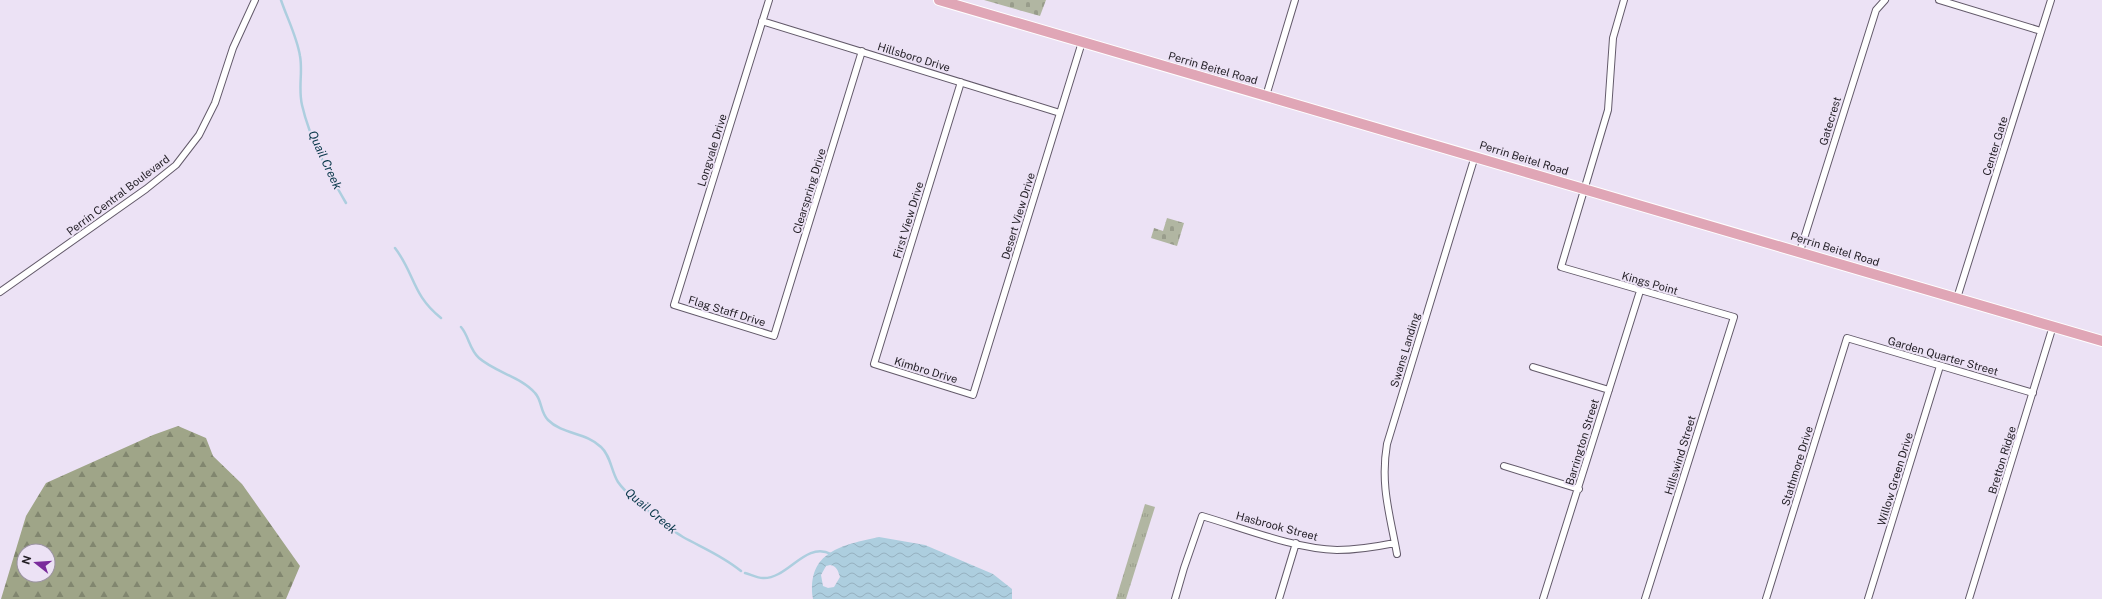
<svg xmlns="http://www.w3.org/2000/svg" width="2102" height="599" font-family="'Public Sans',sans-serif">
	<defs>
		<pattern id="grass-tufts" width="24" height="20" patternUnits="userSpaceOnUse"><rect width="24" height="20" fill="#b1b6a2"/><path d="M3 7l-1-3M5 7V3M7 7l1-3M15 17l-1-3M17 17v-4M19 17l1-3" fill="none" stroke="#989c8b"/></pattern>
		<pattern id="forest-firs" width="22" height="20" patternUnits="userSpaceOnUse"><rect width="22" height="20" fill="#9fa588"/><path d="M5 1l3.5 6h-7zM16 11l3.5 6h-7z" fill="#81866f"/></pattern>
		<pattern id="cemetery-stones" width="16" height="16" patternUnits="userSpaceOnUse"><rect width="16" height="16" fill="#b1b6a2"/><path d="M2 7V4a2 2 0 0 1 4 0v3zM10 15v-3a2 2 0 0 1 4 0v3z" fill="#989c8b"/></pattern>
		<pattern id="water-waves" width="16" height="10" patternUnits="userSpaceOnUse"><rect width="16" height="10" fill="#adcedf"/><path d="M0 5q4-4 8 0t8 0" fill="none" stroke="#95b0bf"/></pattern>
	</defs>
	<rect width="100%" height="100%" fill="#ece2f5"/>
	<path fill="url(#grass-tufts)" d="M1145 504 1155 507 1126 599H1116Z"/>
	<path fill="url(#forest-firs)" fill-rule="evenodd" d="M178 426 206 438 213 456 242 484 300 566 286 599H1L26 516 46 483 153 435ZM24 551H48V575H24Z"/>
	<path fill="url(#cemetery-stones)" d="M984 0H1046L1040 16Z
		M1167 218 1184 223 1177 246 1151 238 1154 228 1163 231Z"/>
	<path fill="url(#water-waves)" fill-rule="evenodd" d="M879 537 925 545 993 574 1012 589V599H813C806 551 843 545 879 537ZM830 565C837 566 838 571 840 577L834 587 828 588 823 586 821 575 826 566Z"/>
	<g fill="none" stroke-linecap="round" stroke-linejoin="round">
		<path stroke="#adcedf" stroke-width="2.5" d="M281 0C287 18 297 37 300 56 303 72 298 88 302 105 310 140 328 172 346 203
			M395 248C415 274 412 295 441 318
			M461 327C469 336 469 349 479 358 495 372 521 377 535 393 542 400 540 412 548 420 563 435 586 432 601 447 611 456 611 471 618 482 624 491 634 499 642 506 652 514 672 531 683 537 703 548 723 556 741 571
			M745 573C750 574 757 578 763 578 788 579 805 541 831 554"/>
		<g stroke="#635a6a" stroke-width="8">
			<path id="street" d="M769 0 674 305 774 336 862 51
				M1624 0 1613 38 1608 110 1561 267 1734 317 1645 599
				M1939 0 2041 31
				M762 21 1060 113
				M961 82 874 364 973 395 1082 42
				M1266 96 1295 0
				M1800 251 1876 10 1885 0
				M0 292 146 189 176 165 199 135 215 103 233 48 255 0
				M1957 298 2051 0
				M1533 367 1609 390
				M1504 466 1579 489
				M1397 554C1390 515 1380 485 1387 444L1475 156
				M1175 599 1184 568 1202 516C1243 528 1295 549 1337 550 1357 550 1375 547 1395 543
				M1279 599 1296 543
				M1543 599 1640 291
				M1766 599 1847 338 2033 393
				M1868 599 1940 366
				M1969 599 2053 326"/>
		</g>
		<g stroke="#fff" stroke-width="12">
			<path id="primary" d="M939 0 2102 341"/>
		</g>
		<use href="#street" stroke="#fff" stroke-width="6"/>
		<use href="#primary" stroke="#e0a6b6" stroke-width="10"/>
	</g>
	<g text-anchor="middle" stroke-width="4" stroke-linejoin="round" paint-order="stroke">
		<g font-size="11" fill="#211d24" stroke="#ece2f5">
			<text transform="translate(914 57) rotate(17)" y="4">Hillsboro Drive</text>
			<text transform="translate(1213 68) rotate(16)" y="4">Perrin Beitel Road</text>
			<text transform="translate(1830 121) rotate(-73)" y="4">Gatecrest</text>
			<text transform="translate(1995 146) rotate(-73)" y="4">Center Gate</text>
			<text transform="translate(712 150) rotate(-73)" y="4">Longvale Drive</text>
			<text transform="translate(1524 158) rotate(17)" y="4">Perrin Beitel Road</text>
			<text transform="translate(809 191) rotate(-73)" y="4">Clearspring Drive</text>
			<text transform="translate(118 195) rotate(-37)" y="4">Perrin Central Boulevard</text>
			<text transform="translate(1018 216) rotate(-73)" y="4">Desert View Drive</text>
			<text transform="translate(908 220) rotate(-73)" y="4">First View Drive</text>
			<text transform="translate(1835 249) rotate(17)" y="4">Perrin Beitel Road</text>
			<text transform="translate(1650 283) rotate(16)" y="4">Kings Point</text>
			<text transform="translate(727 311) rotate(17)" y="4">Flag Staff Drive</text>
			<text transform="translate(1405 350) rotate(-73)" y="4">Swans Landing</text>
			<text transform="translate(1943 356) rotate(16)" y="4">Garden Quarter Street</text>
			<text transform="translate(926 370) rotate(17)" y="4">Kimbro Drive</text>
			<text transform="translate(1582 442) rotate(-73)" y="4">Barrington Street</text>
			<text transform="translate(1680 455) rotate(-73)" y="4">Hillswind Street</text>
			<text transform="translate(2002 460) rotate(-73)" y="4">Bretton Ridge</text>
			<text transform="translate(1797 466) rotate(-73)" y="4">Stathmore Drive</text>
			<text transform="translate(1895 479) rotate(-73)" y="4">Willow Green Drive</text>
			<text transform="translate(1277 526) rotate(15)" y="4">Hasbrook Street</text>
		</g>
		<g font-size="12" font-style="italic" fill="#0b394c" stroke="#ece2f5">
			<text transform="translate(325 160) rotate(65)" y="4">Quail Creek</text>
			<text transform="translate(651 511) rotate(40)" y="4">Quail Creek</text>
		</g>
	</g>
	<g transform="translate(36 563) rotate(287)"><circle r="19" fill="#ece2f5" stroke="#9b93a1"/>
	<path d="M0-3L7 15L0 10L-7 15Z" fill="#7a2b9c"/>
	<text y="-6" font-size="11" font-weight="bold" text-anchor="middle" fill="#211d24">N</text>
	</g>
</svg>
